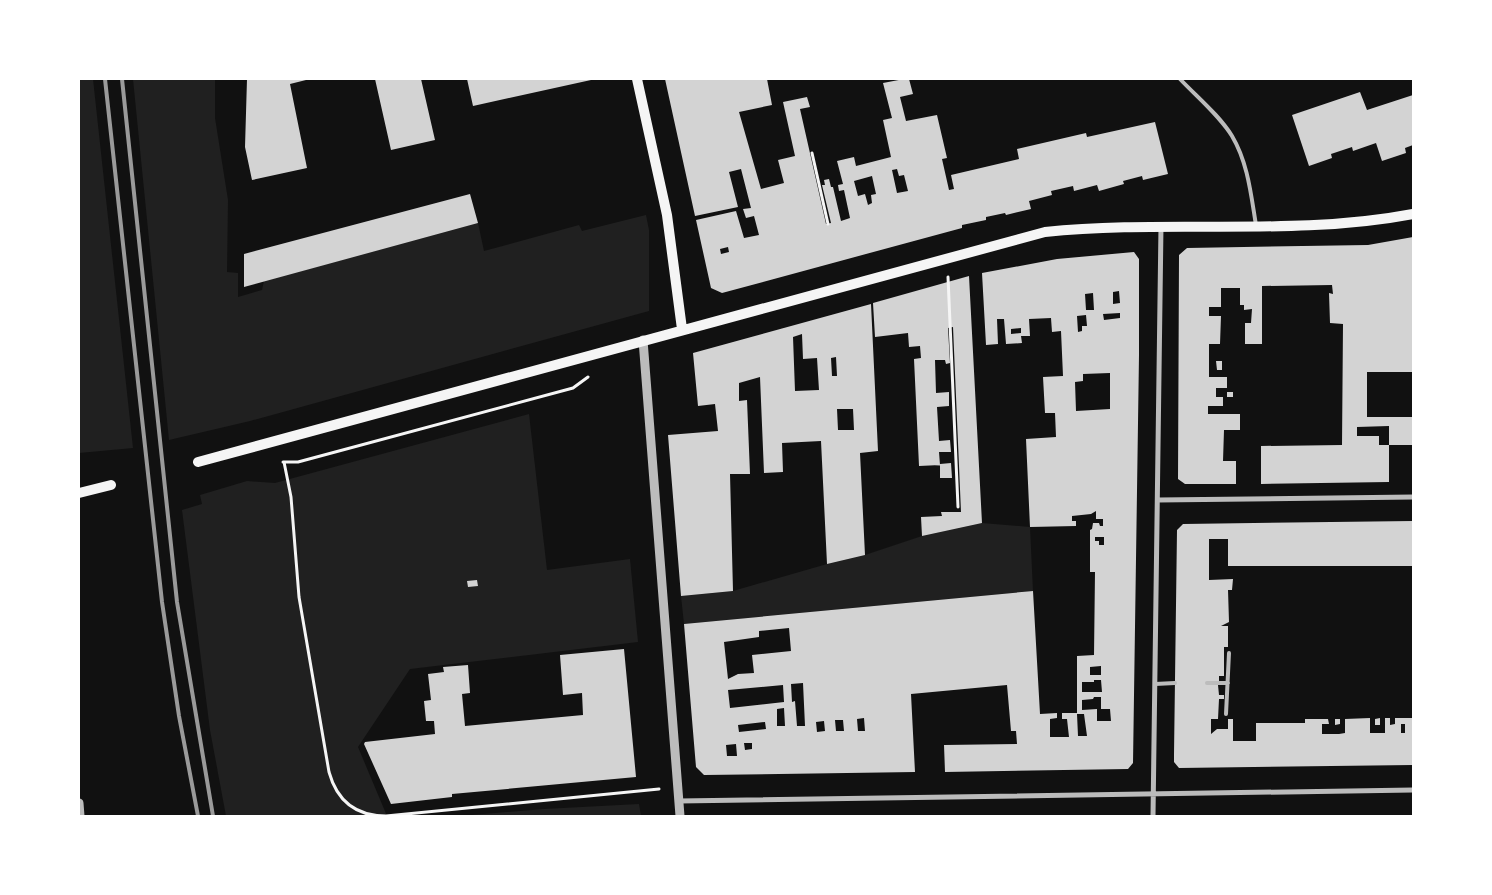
<svg xmlns="http://www.w3.org/2000/svg" width="1492" height="895" font-family="Quicksand,sans-serif">
	<rect width="100%" height="100%" fill="#111"/>
	<path fill="#202020" d="M79 79H93L133 448 79 453Z
		M133 79H215V118L228 200 227 272 238 273V297L262 290 264 281 478 223 484 251 579 225 582 231 646 215 649 230V311L250 421 169 440Z
		M529 414 547 570 630 559 638 642 410 669 358 747 387 816H226L210 730 182 510 202 504 200 495 247 481 275 483Z
		M982 523 1030 527 1033 591 684 624 681 596 733 591 827 564 865 555 922 536Z
		M639 804 641 816H459L544 809Z"/>
	<path fill="#d3d3d3" fill-rule="evenodd" d="M247 79H310L290 84 307 168 252 180 245 147Z
		M375 79H421L435 140 391 150Z
		M467 79H591V80L473 106Z
		M665 79H767L772 105 739 112 761 189 784 183 778 160 795 156 783 102 807 97 810 107 800 109 826 224 831 223 822 185H825L824 180 829 179 831 187H833L841 221 850 218 844 190 839 191 838 185 843 184 837 161 854 157 856 166 891 157 883 120 892 118 883 83 904 79H909L913 94 900 97 906 121 937 115 947 158 942 159 949 190 954 189 951 175 1019 159 1017 149 1086 133 1087 137 1155 122 1168 174 1143 180 1142 176 1123 181 1124 184 1099 191 1097 185 1074 191 1073 186 1051 191 1052 195 1029 201 1031 209 1006 215 1005 213 986 217V220L962 225V228L722 293 711 288 696 220 736 211 744 238 759 235 754 216 746 218 743 209 751 208 741 169 729 172 738 207 695 216ZM897 169 899 176 904 175 908 191 897 193 892 170ZM872 176 876 194 871 195 872 203 868 205 865 194 858 196 854 181ZM728 247 729 252 721 254 720 249Z
		M1360 92 1367 110 1413 95V145L1405 148 1406 153 1382 161 1376 143 1353 151 1352 147 1331 154 1332 158 1309 166 1292 115Z
		M470 194 478 223 244 287V254Z
		M1413 237V372H1367V417H1413V445H1389V426L1357 427V436H1379V445H1389V482L1261 484V446L1342 445 1343 324 1330 323 1329 293 1333 294 1332 285 1262 286V344H1245V323H1251L1252 309 1244 310V305H1240V288H1221V307H1209V316H1221L1220 344H1209V377H1227V388H1216V397H1223V406H1208V414H1240V430H1224L1223 461H1236V484H1185L1178 479 1179 255 1187 248 1368 245Z
		M1134 252 1139 259V355L1133 763 1128 769 945 772 944 745 1017 744 1016 731H1011L1007 685 911 694 915 772 704 775 696 767 684 624 1033 591 1040 714 1057 713V718L1050 719V737H1069L1067 719H1062V713H1077V656L1094 655 1095 572H1090V530L1092 529 1093 523H1099L1100 526H1103V519H1096V511L1091 514 1072 516V521H1076V526L1030 527 1026 439 1056 437 1055 413H1045L1043 377 1063 376 1061 331 1052 332 1051 318 1029 319 1030 336H1021L1022 343 1006 344 1004 319H997L998 344 986 345 982 273 1057 259ZM1119 291 1120 303 1113 304V292ZM1093 293 1094 310H1086L1085 294ZM1120 313V318L1104 320 1103 314ZM1086 315 1087 326H1082V331L1078 332 1077 316ZM1021 328V333L1011 334V329ZM1110 373V409L1076 411 1075 382 1083 381V374ZM1095 537H1104V545H1099V541H1095ZM789 628 791 651 752 655 754 673 738 674 728 679 724 642 759 637V631ZM1101 666V675H1090V667ZM1094 680H1101L1102 692H1082V682H1094ZM803 683 805 726H797L795 701 792 702 791 684ZM783 685 784 702 730 708 728 690ZM1094 697H1101V709H1110L1111 721H1097V709L1082 710V700L1093 699ZM784 708 785 726H777V709ZM1077 714H1084L1087 736H1078ZM864 718 865 731H858L857 719ZM835 720H843L844 731H836ZM824 721 825 731 817 732 816 722ZM765 722 766 729 739 732 738 725ZM744 743H752V749L745 750ZM736 744 737 756H727L726 745Z
		M969 276 982 523 922 536 921 517 942 516 941 512H961L953 327 948 328 950 363 946 364 945 360H935L936 393 949 392V406L937 407 939 441 950 440 951 452H939L940 465 919 466 914 359 921 358 920 346 909 347 908 333 875 337 873 303Z
		M871 304 878 451 860 453 865 555 827 564 821 441 782 443 783 472 764 473 760 377 739 383V401L747 400 750 474H730L733 591 681 596 668 435 718 431 715 404 698 406 693 353ZM802 334 803 359 817 358 819 390 795 391 793 337ZM836 357 837 376H832L831 358ZM837 409H853L854 430H838Z
		M1216 361H1222V370H1217Z
		M1227 392H1233V397H1227Z
		M951 463 952 478H940V464Z
		M1413 521V566H1228V539H1209V580L1233 579 1232 590H1228L1229 622 1221 626H1228V647H1224V676H1219V681H1208L1207 685H1218L1219 695H1224V699H1219L1218 719H1211V734L1217 729H1228V719H1233V741H1256V723H1305V719H1328L1329 724H1322V734H1339L1345 733V719L1370 718V733H1385V718H1390V725L1395 724V718H1413V765L1179 768 1174 762V754L1177 530 1183 524ZM1401 724H1405V733H1401Z
		M477 580 478 586 468 587 467 581Z
		M624 649 636 777 452 794V797L391 804 364 744 365 742 435 734 434 721H426L424 701 431 700 428 674 444 672 443 667 468 665 470 693 462 694 465 726 583 715 582 693 563 695 560 655Z
		M1380 718V725H1375V719Z
		M1335 719H1340V724L1335 725Z"/>
	<g fill="none" stroke-linecap="round" stroke-linejoin="round">
		<path stroke="#f5f5f5" stroke-width="3" d="M812 153 828 224
			M948 277 958 507
			M283 462H298L573 388 588 377
			M284 462 291 497 299 597 329 772C337 801 355 816 386 816L659 789"/>
		<path stroke="#bcbcbc" stroke-width="4" d="M1180 79C1197 97 1219 115 1232 136 1248 163 1251 195 1256 225
			M1207 683H1228
			M1155 684 1175 683
			M1226 714 1229 653"/>
		<path stroke="#bcbcbc" stroke-width="5" d="M1158 500 1413 497
			M679 801 1413 790
			M1153 816 1161 226"/>
		<path stroke="#bcbcbc" stroke-width="9" d="M643 340 680 816
			M79 803 80 816"/>
		<path stroke="#f5f5f5" stroke-width="10" d="M637 79 667 215 682 329
			M198 462 1045 232C1167 219 1293 237 1413 214
			M79 493 111 485"/>
		<path stroke="#9a9a9a" stroke-width="4" d="M105 79 162 602 179 716 198 816
			M122 79 177 602 213 816"/>
	</g>
	<rect width="1492" height="895" fill="none" stroke="#ffffff" stroke-width="160"/>
</svg>
